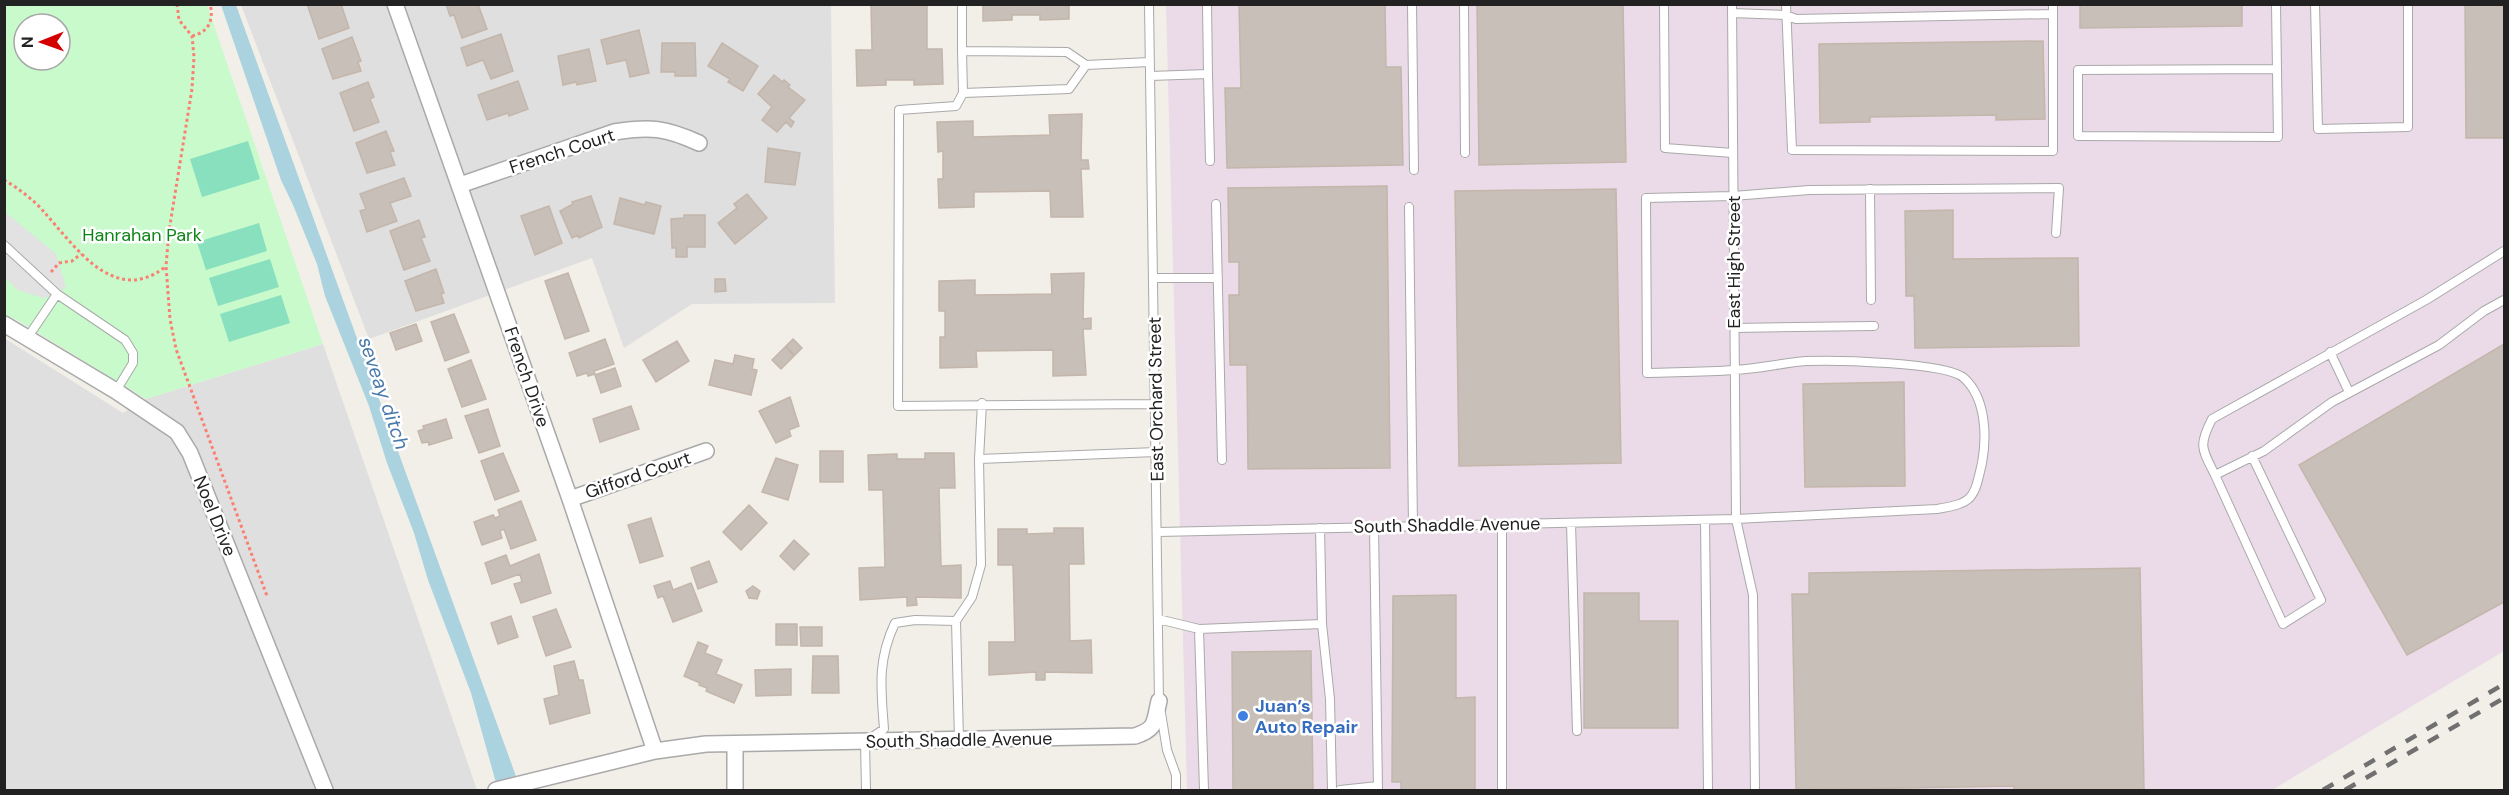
<svg xmlns="http://www.w3.org/2000/svg" width="2509" height="795" font-family="'DM Sans',sans-serif">
	<rect width="100%" height="100%" fill="#f2efe9"/>
	<path fill="#e0dfdf" d="M241 5H831L835 303 692 304 624 348 592 258 369 339Z
		M4 338 123 413 146 399 323 344 477 790H5Z"/>
	<path fill="#ebdbe8" d="M1166 5H2504V651L2272 790H1187Z"/>
	<path fill="#c8facc" fill-rule="evenodd" d="M4 5H207L323 344 146 399 17 320 5 315ZM24 24H60V60H24Z"/>
	<path fill="#88e0be" d="M248 141 260 179 202 197 190 159Z
		M259 223 267 251 206 270 197 242Z
		M270 259 279 287 218 306 209 278Z
		M281 295 290 323 229 342 220 314Z"/>
	<path fill="#e2e2e2" d="M4 211 56 254 66 287 57 294 43 298 18 290 5 278Z"/>
	<path fill="#aad3df" d="M221 5H236L521 790H498L471 693 428 580 414 533 387 463 369 406 325 296 317 264 293 205 281 180Z"/>
	<path fill="#c7bfb8" stroke="#c4b6ab" stroke-width="1.5" d="M307 4H341L349 28 319 39Z
		M446 4H478L487 29 462 38 454 15 450 16Z
		M871 4H927V49H942L943 84 914 85V80H886V85L857 86 856 50H872Z
		M983 4H1069V19L1040 20V15H1012V20L983 21Z
		M1239 4H1385L1386 67H1401L1403 165 1227 168 1225 88H1241Z
		M1477 4H1623L1626 162 1479 165Z
		M2080 4H2242V26L2080 28Z
		M2465 4H2504V138H2466Z
		M639 30 649 73 630 77 626 60 607 64 601 40Z
		M501 34 513 71 491 79 483 60 467 66 461 48Z
		M352 37 361 61 358 62 361 71 333 79 322 49Z
		M2043 41 2045 119 1996 120V115L1870 117V122L1820 123 1819 44Z
		M662 43H695L696 76H675V72H661Z
		M722 43 758 66 743 91 728 82 730 79 708 66Z
		M589 49 596 81 577 85 576 82 563 85 558 56Z
		M774 75 783 82 784 80 790 85 788 87 805 100 789 118 794 122 791 127 786 122 777 132 762 120 772 107 758 94Z
		M518 81 528 109 509 116 508 113 487 120 478 95Z
		M368 82 374 97 370 99 379 122 354 131 340 93Z
		M1082 114 1081 160H1088L1089 169H1081L1083 217H1051L1050 191 974 192V207L939 208 938 179H943V151L938 152 937 122 973 121V137L1050 135 1049 115Z
		M386 131 394 151 390 152 395 165 367 173 356 143Z
		M768 148 800 153 795 185 765 182Z
		M404 178 411 196 390 203 397 221 367 232 360 211 366 209 360 194Z
		M1387 186 1390 468 1248 469 1247 365H1230L1229 295H1239V262H1229L1228 188Z
		M1616 189 1621 463 1459 466 1455 191Z
		M747 194 767 218 735 244 718 223 737 208 734 204Z
		M591 196 602 227 579 238 578 235 572 238 560 211 573 204 572 202Z
		M620 198 645 205 646 202 661 206 654 234 614 224Z
		M549 206 562 243 535 255 521 216Z
		M1953 210V259L2078 258 2079 346 1915 348 1914 296H1906L1905 211Z
		M684 215H705V247H687V257H676V248H672L671 219 684 218Z
		M419 220 425 237 421 238 430 261 404 270 390 231Z
		M436 269 444 293 441 294 444 303 416 311 405 281Z
		M568 273 589 331 565 339 545 281Z
		M1084 273 1083 319 1091 318V329H1083L1086 375 1053 376V350L976 351 977 367 940 368V337H945V311H939V281L975 280V295L1052 294 1051 274Z
		M715 279H725L726 291 715 292Z
		M454 314 469 352 445 361 431 322Z
		M416 324 422 341 396 350 390 333Z
		M605 339 614 364 594 371 595 374 588 376 587 373 577 376 569 353Z
		M793 339 802 348 795 355 786 346Z
		M677 341 689 361 656 382 643 360Z
		M2504 344V602L2407 655 2299 465Z
		M785 347 794 356 781 369 772 360Z
		M735 355 754 359 752 369 757 370 751 395 709 385 715 360 733 364Z
		M471 360 486 399 462 407 448 369Z
		M615 368 621 386 601 393 595 375Z
		M1904 382 1905 486 1805 487 1803 384Z
		M790 397 799 426 789 430 791 436 776 443 759 411Z
		M631 406 639 429 600 442 593 419Z
		M488 409 500 446 479 453 465 416Z
		M446 419 452 438 429 445 428 442 422 443 418 431 424 429 423 426Z
		M820 451H843V482H820Z
		M503 453 519 491 495 500 481 461Z
		M925 453H954L955 488H939L941 566 961 565V598L916 597 917 605 907 606V597L860 600 859 568 885 567 883 490H869L868 455 897 454V459H925Z
		M776 458 798 465 788 500 762 492Z
		M521 501 536 540 511 549 504 529 500 531 502 538 482 545 474 522 493 515 495 518 500 516 498 510Z
		M749 505 767 523 741 550 723 532Z
		M651 518 663 556 640 563 628 525Z
		M1054 528H1083L1084 564H1069L1070 641 1091 640 1092 673 1045 672V680H1036V672L989 675V642H1015L1013 565H998V529H1027V534L1054 533Z
		M794 540 809 554 794 570 780 556Z
		M539 554 551 593 521 603 514 584 522 582 520 574 492 584 485 563 506 555 510 566Z
		M709 561 717 582 698 589 691 568Z
		M2140 568 2144 790H2014V786L1796 790 1792 594H1809V573Z
		M670 581 673 590 691 583 702 611 673 622 663 596 658 598 654 586Z
		M753 586 760 591 757 599 749 598 746 591Z
		M1584 593H1639V621H1678V728H1584Z
		M1456 595V698L1475 697V790H1401V782H1392L1393 596Z
		M556 609 571 647 546 656 533 617Z
		M511 616 518 637 498 644 491 623Z
		M776 624H797V645H776Z
		M800 627H822V646H801Z
		M698 642 708 646 705 653 722 660 716 674 742 685 734 703 706 691 707 688 699 685 700 683 684 676Z
		M1311 651 1313 790H1233L1232 652Z
		M813 656H838L839 693H812Z
		M574 661 579 680H583L590 713 550 724 544 699 559 695 554 666Z
		M791 669V695L756 696 755 670Z"/>
	<g fill="none" stroke-linecap="round" stroke-linejoin="round">
		<g stroke="#a9a9a9" stroke-width="10">
			<path id="service" d="M962 4V51L1067 52 1086 65
				M1149 4 1159 701
				M1207 4 1208 74
				M1412 4 1414 170
				M1464 4 1465 153
				M1664 4 1665 148 1733 153
				M1732 4 1736 519 1753 595 1755 790
				M1786 4 1792 150 2053 151V14
				M2276 4 2278 137 2078 136V70L2277 69
				M2315 4 2318 129 2408 127V4
				M1732 13 1786 15 1796 19 2053 14V4
				M962 51 963 93
				M1150 62 1086 65 1069 89 963 93 956 106 899 110 898 406 1156 404
				M1150 76 1208 74 1210 161
				M1870 189 1871 300
				M1216 204 1222 460
				M1409 207 1413 526
				M4 245 57 294 125 340 133 353V363L116 391
				M2504 251 2426 300 2212 419C2198 446 2202 449 2215 475L2264 451 2332 402 2439 345 2484 311 2504 300
				M1154 278H1218
				M1734 328 1874 326
				M28 337 57 294
				M2330 352 2349 392
				M979 459 1156 452
				M2215 475 2283 624 2321 600 2252 456
				M1705 520 1708 790
				M1571 523 1577 731
				M1502 524V790
				M1374 527 1378 790
				M1320 528 1322 624
				M1158 532 1736 519 1937 509C1974 503 1974 498 1982 463 1987 436 1986 398 1964 378 1946 362 1833 360 1806 361 1782 363 1758 369 1734 370 1705 372 1676 372 1647 373L1646 198 1733 196 1809 190 2059 188 2056 233
				M1158 619 1199 629 1204 790
				M956 621 959 740
				M1199 629 1322 624 1330 699 1332 790
				M1161 713 1167 750 1176 775V790
				M866 790 865 742 884 729C881 688 877 661 895 623L915 620 956 621 972 597 981 565 979 459 982 403
				M1340 790 1378 786"/>
		</g>
		<g stroke="#a9a9a9" stroke-width="18">
			<path id="minor" d="M395 4 570 499 655 751
				M460 185 614 132C650 126 666 128 699 143
				M4 324 116 391 177 432 190 453 325 790
				M570 499 706 451
				M735 744V790
				M496 790 655 751 706 744 1135 736C1157 729 1154 722 1159 701"/>
		</g>
		<path stroke="#fa8072" stroke-width="3" stroke-dasharray="3 3" stroke-linecap="butt" d="M177 4 179 20 192 36 194 57 192 89 169 231 166 266 170 319 176 349 267 596
			M192 36C209 32 214 20 210 4
			M4 180C18 188 34 200 44 212 74 245 114 307 165 267
			M51 272 59 263 72 261 81 254"/>
		<use href="#service" stroke="#fff" stroke-width="8"/>
		<use href="#minor" stroke="#fff" stroke-width="15"/>
		<path stroke="#707070" stroke-width="4.5" stroke-dasharray="12 12" stroke-linecap="butt" d="M2323 790 2504 684
			M2345 790 2504 698"/>
	</g>
	<circle fill="#3f7fe0" stroke="#fff" stroke-width="2" cx="1243" cy="716" r="6"/>
	<g text-anchor="middle" stroke-width="5" stroke-linejoin="round" paint-order="stroke">
		<g font-size="18" fill="#222" stroke="#fff">
			<text transform="translate(562 151) rotate(-18)" y="6">French Court</text>
			<text transform="translate(1734 262) rotate(-90)" y="6">East High Street</text>
			<text transform="translate(527 377) rotate(71)" y="6">French Drive</text>
			<text transform="translate(1156 399) rotate(-91)" y="6">East Orchard Street</text>
			<text transform="translate(638 475) rotate(-19)" y="6">Gifford Court</text>
			<text transform="translate(215 516) rotate(68)" y="6">Noel Drive</text>
			<text transform="translate(1447 525) rotate(-1)" y="6">South Shaddle Avenue</text>
			<text transform="translate(959 740) rotate(-1)" y="6">South Shaddle Avenue</text>
		</g>
		<g font-size="18" fill="#0c8416" stroke="#fff">
			<text x="142" y="241">Hanrahan Park</text>
		</g>
		<g font-size="18" font-weight="bold" fill="#366cbe" stroke="#fff" text-anchor="start">
			<text x="1255" y="712">Juan’s<tspan x="1255" dy="21">Auto Repair</tspan></text>
		</g>
		<g font-size="20" font-style="italic" fill="#4a7aab" stroke="#fff">
			<text transform="translate(384 393) rotate(71)" y="7">seveay ditch</text>
		</g>
	</g>
	<rect width="2509" height="795" fill="none" stroke="#222222" stroke-width="12"/>
	<g transform="translate(42 42) rotate(269)"><circle r="28" fill="#ffffff" stroke="#a7a7a7" stroke-width="1.5"/>
	<path d="M0-4.5L10 22L0 15L-10 22Z" fill="#d40000"/>
	<text y="-9" font-size="16" font-weight="bold" text-anchor="middle" fill="#222222">N</text>
	</g>
</svg>
